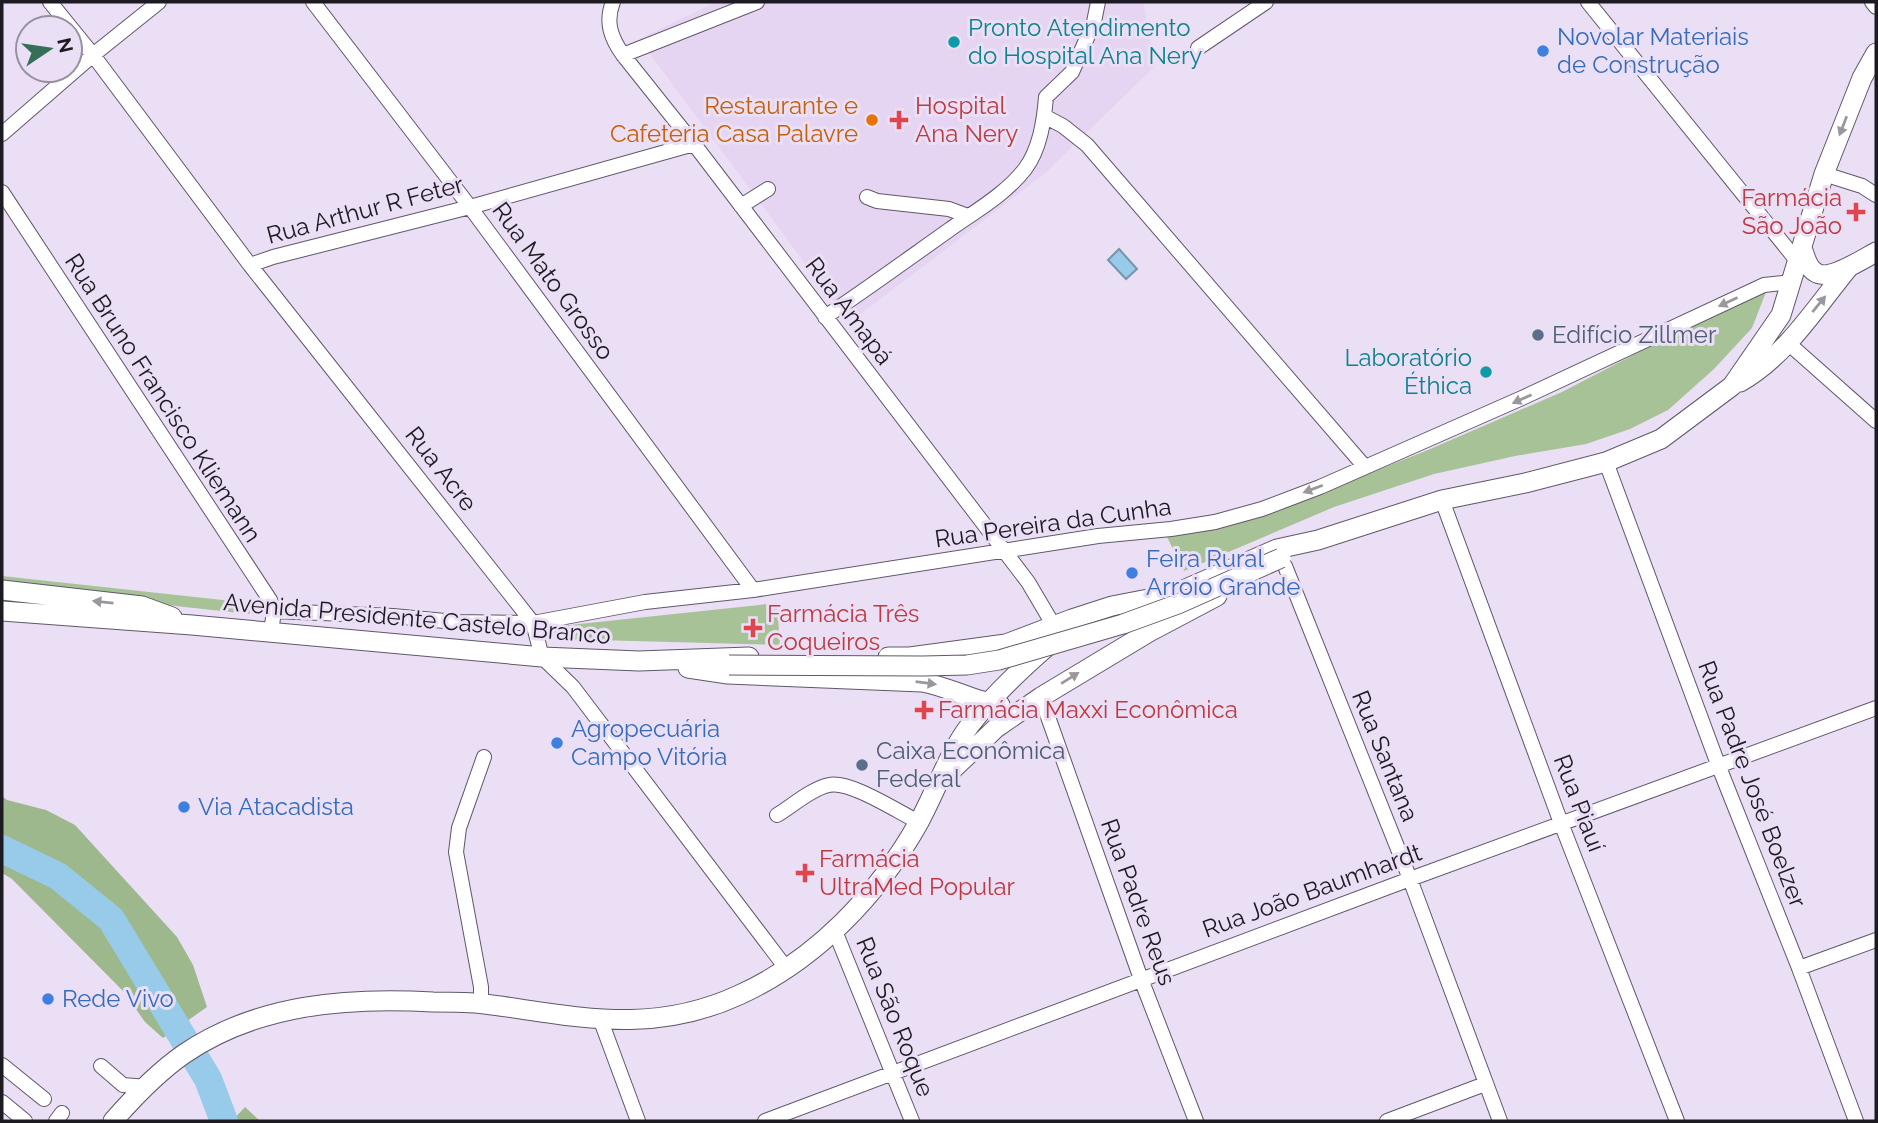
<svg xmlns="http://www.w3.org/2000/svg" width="1878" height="1123" font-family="Raleway,sans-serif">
	<rect width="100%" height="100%" fill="#eadff5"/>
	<path fill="#e5d5f2" d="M716 2H1143L1156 65 1043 175 849 323 639 39Z"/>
	<path fill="#a8c297" d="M1766 292 1752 328 1714 369 1668 410 1630 429 1586 444 1515 456 1434 474 1334 507 1184 571 1167 537 1251 520 1428 450 1562 392 1737 301Z
		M2 576 250 603 252 609 249 614 2 587Z
		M777 603 780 645 558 639 551 627Z"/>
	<path fill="#9db88c" d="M2 796 7 800 46 810 75 825 177 937 193 965 207 1007 163 1038 145 1022 124 992 12 879 2 873Z
		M245 1107 260 1121H232Z"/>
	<path fill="#97cbe9" stroke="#7396ad" stroke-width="2" d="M1119 249 1137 269 1126 279 1108 260Z"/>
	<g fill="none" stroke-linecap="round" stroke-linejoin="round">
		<path stroke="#97cbe9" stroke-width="28" d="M2 849 58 876 111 919 208 1079 224 1121"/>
		<g stroke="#615769" stroke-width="16">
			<path id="minor" d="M50 2 93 55 250 265 533 623 542 657 573 687 786 968
				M313 2 470 207 753 590
				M613 2C605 22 611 38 623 55L694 144 1028 582 1054 626
				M1588 2 1798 262
				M1872 2 1876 7
				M1198 48 1266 2
				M623 55 757 2
				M1044 116 1063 126 1087 145 1365 467
				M2 134 93 55 159 2
				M1824 174 1862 186 1876 195
				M2 192 270 600 274 611 271 632
				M867 197 877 201 949 209 968 216
				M741 206 768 189
				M250 265 273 257 470 207 694 144
				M825 317C867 289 908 259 949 230 974 212 1006 194 1025 169 1040 149 1044 121 1046 97L1072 72 1094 22 1098 2
				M1788 343 1876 421
				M1606 462 1719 767 1799 968 1856 1121
				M1442 500 1561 823 1677 1121
				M1285 566 1410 879 1500 1121
				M274 611 393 616 455 622 533 623 645 602 753 590 1098 536 1171 529 1215 522 1262 509 1320 487 1522 398 1764 285 1792 282
				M1041 697 1141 979 1196 1121
				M777 815C792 806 811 789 829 785 850 780 898 812 919 822
				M835 931 912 1121
				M1799 968 1876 940
				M481 1004V987L456 852 459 828 484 757
				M601 1021 638 1121
				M2 1065 44 1099
				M101 1066 123 1085 147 1087
				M2 1102 25 1121
				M56 1121 62 1113
				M765 1121 1410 879 1876 708
				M1387 1121 1485 1084"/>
		</g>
		<g stroke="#615769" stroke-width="21">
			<path id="major" d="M1802 248C1805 256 1807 267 1815 272 1828 282 1863 259 1876 252
				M1740 382C1786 356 1816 307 1849 267
				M2 590 142 606 172 617
				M2 611 192 625 542 657 639 661 749 657
				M888 657H910L1006 644 1072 619 1112 606 1174 594 1277 549 1318 540 1442 500 1525 483 1606 462 1661 439 1732 386 1781 315 1824 174 1862 78 1876 53
				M688 668 728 674 922 682C950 687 975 702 1000 705
				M951 771 996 728 1041 697 1149 632 1217 596
				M113 1121C134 1097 158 1072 184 1054 257 1004 348 997 433 1002 450 1002 468 1002 485 1004 577 1016 650 1036 739 995 816 960 878 895 919 822 936 791 948 754 970 725 993 695 1022 668 1051 643"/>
		</g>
		<use href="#minor" stroke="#fff" stroke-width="14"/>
		<use href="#major" stroke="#fff" stroke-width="19"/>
		<g stroke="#615769" stroke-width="21" stroke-linecap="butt">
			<path id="major-bridge" d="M729 665 923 666 967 665 999 660 1123 624 1178 604 1281 558"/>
		</g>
		<use href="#major-bridge" stroke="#fff" stroke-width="19"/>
	</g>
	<defs><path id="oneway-solid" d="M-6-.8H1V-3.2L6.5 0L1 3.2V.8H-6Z" transform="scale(1.75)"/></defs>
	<g fill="#9a989c">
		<use href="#oneway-solid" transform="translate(1843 126) rotate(111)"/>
		<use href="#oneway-solid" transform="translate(1728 302) rotate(155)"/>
		<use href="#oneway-solid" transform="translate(1819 304) rotate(-51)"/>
		<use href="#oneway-solid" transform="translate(1522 399) rotate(156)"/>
		<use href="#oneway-solid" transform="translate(1313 489) rotate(159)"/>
		<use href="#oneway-solid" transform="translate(103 602) rotate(-174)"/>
		<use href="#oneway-solid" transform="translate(1070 678) rotate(-32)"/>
		<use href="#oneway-solid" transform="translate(926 683) rotate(7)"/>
	</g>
	<g fill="#0f9aa8" stroke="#eadff5" stroke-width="2.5">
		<circle cx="954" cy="42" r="7"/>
		<circle cx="1486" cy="372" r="7"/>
	</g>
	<g fill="#3f7fe0" stroke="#eadff5" stroke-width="2.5">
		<circle cx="1543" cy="51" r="7"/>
		<circle cx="1132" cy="573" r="7"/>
		<circle cx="557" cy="743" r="7"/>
		<circle cx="184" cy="807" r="7"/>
		<circle cx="48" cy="999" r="7"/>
	</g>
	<circle fill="#e8710a" stroke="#eadff5" stroke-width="2.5" cx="872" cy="120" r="7"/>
	<g fill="#e0444e" stroke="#eadff5" stroke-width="2.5">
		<path d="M895.5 109.5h7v7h7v7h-7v7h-7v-7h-7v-7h7z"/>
		<path d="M1852.5 201.5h7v7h7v7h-7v7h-7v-7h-7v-7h7z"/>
		<path d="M749.5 617.5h7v7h7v7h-7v7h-7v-7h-7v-7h7z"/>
		<path d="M920.5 699.5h7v7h7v7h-7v7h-7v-7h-7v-7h7z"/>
		<path d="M801.5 862.5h7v7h7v7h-7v7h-7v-7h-7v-7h7z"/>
	</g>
	<g fill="#5c6f8a" stroke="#eadff5" stroke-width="2.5">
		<circle cx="1538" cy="335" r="7"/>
		<circle cx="862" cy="765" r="7"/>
	</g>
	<g text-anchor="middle" stroke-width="6" stroke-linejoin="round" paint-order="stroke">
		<g font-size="24" fill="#0d838f" stroke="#eadff5" text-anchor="start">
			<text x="968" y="36">Pronto Atendimento<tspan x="968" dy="28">do Hospital Ana Nery</tspan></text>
			<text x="1472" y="366" text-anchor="end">Laboratório<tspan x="1472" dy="28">Éthica</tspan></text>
		</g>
		<g font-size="24" fill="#366cbe" stroke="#eadff5" text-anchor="start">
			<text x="1557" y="45">Novolar Materiais<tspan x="1557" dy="28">de Construção</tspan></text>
			<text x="1146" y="567">Feira Rural<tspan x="1146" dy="28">Arroio Grande</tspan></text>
			<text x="571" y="737">Agropecuária<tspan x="571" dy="28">Campo Vitória</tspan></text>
			<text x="198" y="815">Via Atacadista</text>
			<text x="62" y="1007">Rede Vivo</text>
		</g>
		<g font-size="24" fill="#c56008" stroke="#eadff5" text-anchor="end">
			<text x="858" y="114">Restaurante e<tspan x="858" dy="28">Cafeteria Casa Palavre</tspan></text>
		</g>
		<g font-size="24" fill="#be3a42" stroke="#eadff5" text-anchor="start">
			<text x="915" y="114">Hospital<tspan x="915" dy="28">Ana Nery</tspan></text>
			<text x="1842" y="206" text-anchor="end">Farmácia<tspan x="1842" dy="28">São João</tspan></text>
			<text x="767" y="622">Farmácia Três<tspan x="767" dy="28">Coqueiros</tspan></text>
			<text x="938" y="718">Farmácia Maxxi Econômica</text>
			<text x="819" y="867">Farmácia<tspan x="819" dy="28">UltraMed Popular</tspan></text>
		</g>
		<g font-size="24" fill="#1e1a22" stroke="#eadff5">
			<text transform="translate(365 210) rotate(-15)" y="8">Rua Arthur R Feter</text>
			<text transform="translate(553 281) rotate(54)" y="8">Rua Mato Grosso</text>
			<text transform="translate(849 311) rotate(53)" y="8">Rua Amapá</text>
			<text transform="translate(163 398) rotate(57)" y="8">Rua Bruno Francisco Kliemann</text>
			<text transform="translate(441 469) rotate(52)" y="8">Rua Acre</text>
			<text transform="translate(1053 523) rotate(-8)" y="8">Rua Pereira da Cunha</text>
			<text transform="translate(417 619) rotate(5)" y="8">Avenida Presidente Castelo Branco</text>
			<text transform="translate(1385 756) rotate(68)" y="8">Rua Santana</text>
			<text transform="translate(1752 784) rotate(69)" y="8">Rua Padre José Boelzer</text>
			<text transform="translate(1579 803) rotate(69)" y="8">Rua Piauí</text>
			<text transform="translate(1312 891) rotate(-20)" y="8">Rua João Baumhardt</text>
			<text transform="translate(1138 902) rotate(70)" y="8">Rua Padre Reus</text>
			<text transform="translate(895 1017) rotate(68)" y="8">Rua São Roque</text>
		</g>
		<g font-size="24" fill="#4e5e75" stroke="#eadff5" text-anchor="start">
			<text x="1552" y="343">Edifício Zillmer</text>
			<text x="876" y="759">Caixa Econômica<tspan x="876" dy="28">Federal</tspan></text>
		</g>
	</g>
	<rect width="1878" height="1123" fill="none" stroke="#1e1a22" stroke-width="7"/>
	<g transform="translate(49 49) rotate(77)"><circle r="33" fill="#eadff5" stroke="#9890a1" stroke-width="2"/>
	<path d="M0-5L12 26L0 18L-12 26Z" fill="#366f58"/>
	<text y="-10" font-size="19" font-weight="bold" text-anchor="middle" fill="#1e1a22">N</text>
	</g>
</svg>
